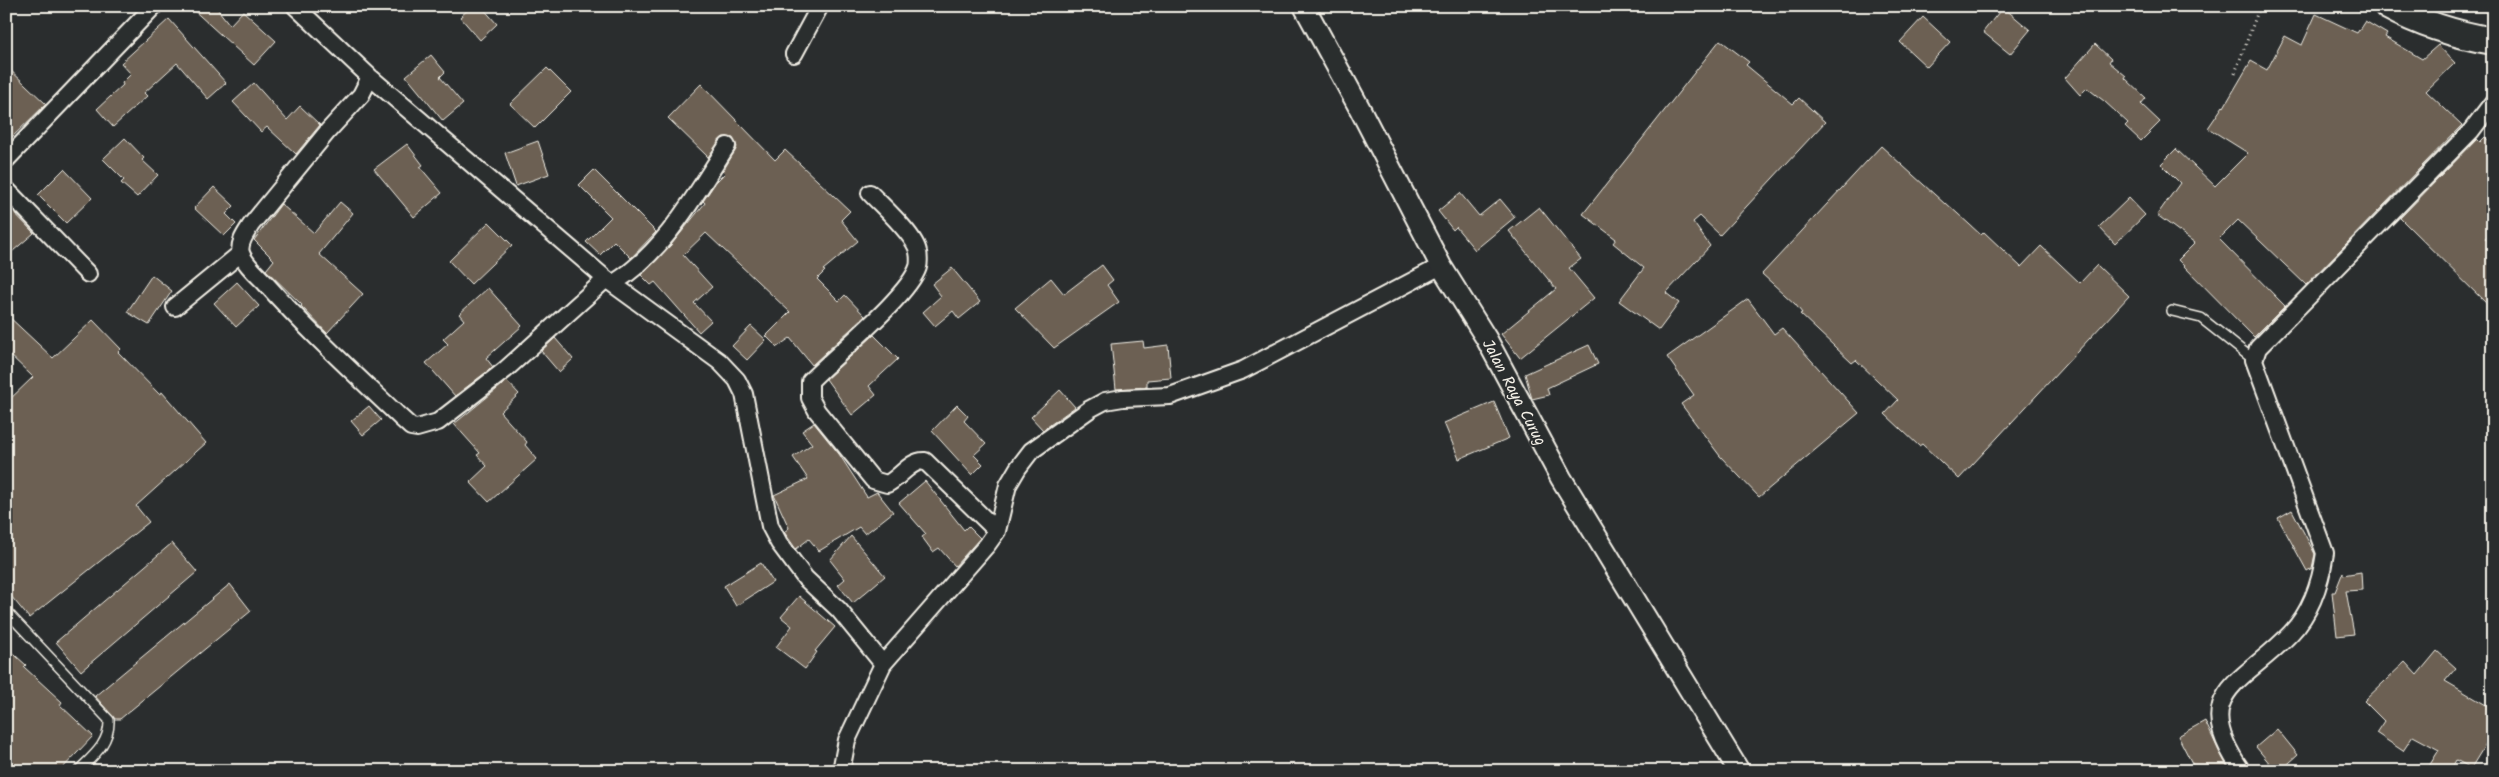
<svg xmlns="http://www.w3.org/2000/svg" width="2499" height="777" font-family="Kalam,sans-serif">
	<rect width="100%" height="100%" fill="#2a2d2e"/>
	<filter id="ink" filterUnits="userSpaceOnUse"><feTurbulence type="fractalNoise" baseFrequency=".02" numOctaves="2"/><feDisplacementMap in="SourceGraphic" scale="10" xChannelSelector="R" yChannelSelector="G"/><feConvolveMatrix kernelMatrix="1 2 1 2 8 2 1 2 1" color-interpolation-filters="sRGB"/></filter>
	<g filter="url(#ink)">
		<path fill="#6c6153" stroke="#f4f1e8" d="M189 6H215L230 25 243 11 276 41 254 65Z
			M472 6H481L497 24 480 40 460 17Z
			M2003 7 2030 30 2010 54 1983 32Z
			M2316 14 2357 33 2365 21 2387 34 2385 37 2422 59 2438 45 2455 63 2426 91 2462 125 2306 285 2238 220 2219 239 2285 306 2254 337 2178 260 2195 243 2157 215 2180 183 2161 164 2176 149 2215 186 2248 153 2208 128 2223 106 2224 107 2251 61 2267 70 2285 36 2302 45Z
			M1923 17 1950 42 1927 67 1900 42Z
			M169 19 226 83 208 99 177 63 144 93 147 96 113 127 97 109 123 85 122 83 131 74 121 63Z
			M1720 40 1749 62 1746 65 1793 104 1799 98 1825 122 1720 235 1700 216 1693 222 1710 246 1666 293 1679 303 1659 330 1619 301 1644 268 1613 243 1616 239 1583 214Z
			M2095 44 2111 59 2109 62 2126 76 2125 78 2146 98 2141 104 2160 122 2141 141 2125 126 2128 123 2104 101 2087 88 2080 95 2065 78Z
			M431 55 445 72 440 77 463 104 443 121 406 76Z
			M6 66 46 104 6 143Z
			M547 68 571 92 535 128 510 104Z
			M254 83 287 120 300 106 320 125 296 154 267 127 261 132 233 102Z
			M701 84 775 160 785 150 850 211 841 220 858 241 823 270 825 271 817 279 839 301 845 295 865 316 812 365 790 338 777 347 766 336 790 312 706 233 683 255 712 287 694 303 711 321 699 332 655 282 651 285 641 275 671 245 705 203 703 201 716 182 725 173 723 171 737 147 733 138 723 137 708 157 668 118Z
			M2485 137 2493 145V231L2485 238 2493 247V310L2400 218 2477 139 2480 142Z
			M125 138 144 158 142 160 158 175 137 197 121 183 124 180 103 159Z
			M538 141 549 174 516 186 505 153Z
			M407 144 423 165 420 167 442 193 414 217 374 169Z
			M1881 146 1945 204 1946 203 1981 235 1984 232 2021 267 2041 246 2080 283 2097 265 2129 296 1959 479 1922 444 1919 446 1885 414 1898 400 1856 360 1852 363 1800 314 1802 313 1795 304 1762 274Z
			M64 169 92 198 66 223 38 195Z
			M594 170 656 232 631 258 614 241 600 255 586 242 611 217 579 185Z
			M214 187 234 206 226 214 236 224 224 236 194 208Z
			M1460 193 1479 216 1500 199 1515 217 1475 250 1456 227 1453 230 1438 211Z
			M2129 198 2145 215 2115 244 2099 227Z
			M340 202 353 213 319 254 363 294 327 333 301 306 302 305 266 270 274 260 254 240 281 204 314 233Z
			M6 204 34 233 6 257Z
			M1539 207 1581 259 1569 268 1594 298 1520 358 1501 334 1556 289 1509 231Z
			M489 222 512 245 471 284 449 261Z
			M1102 265 1113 280 1107 285 1119 302 1054 348 1015 308 1051 278 1064 294Z
			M952 268 980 302 959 319 953 311 935 326 923 312 941 296 932 284Z
			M152 275 172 291 149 325 127 312Z
			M237 282 259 306 236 327 214 303Z
			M488 288 522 326 486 358 493 367 455 396 426 363 448 344 443 339 464 320 459 314Z
			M1748 299 1774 334 1782 328 1859 413 1759 497 1720 456 1681 404 1694 395 1667 357Z
			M6 314 53 358 93 320 121 349 118 352 159 394 162 392 206 443 136 506 149 522 29 618 6 590V403L33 377 6 351Z
			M751 326 766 340 747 360 732 346Z
			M874 335 898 359 869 386 876 395 852 415 826 379Z
			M555 338 573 359 559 372 541 351Z
			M1143 341 1144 348 1168 345 1171 378 1147 380V387L1116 389 1111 344Z
			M1589 345 1598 364 1547 388 1549 395 1532 399 1525 374Z
			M507 381 519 394 500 412 527 442 525 445 537 459 489 502 470 482 487 466 477 455 480 453 454 424Z
			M1060 390 1075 407 1043 430 1031 417Z
			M1494 402 1509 438 1459 459 1444 423Z
			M957 405 968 416 964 421 986 444 974 455 983 464 972 475 932 431Z
			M369 406 381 420 363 435 351 421Z
			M814 423 839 454 867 497 877 492 893 512 865 534 859 527 819 551 809 539 796 549 784 532 789 528 774 495 808 479 793 457 812 444 802 431Z
			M925 481 964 530 968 526 980 538 955 566 939 548 933 552 922 537 926 534 899 503Z
			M2292 510 2315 554 2312 568 2307 571 2278 518Z
			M851 536 885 576 853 603 838 585 845 579 830 560Z
			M172 543 197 572 81 671 56 642Z
			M761 563 773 582 736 606 724 586Z
			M2343 572V575L2361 572 2362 590 2346 591 2354 634 2337 636 2332 592H2335Z
			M230 584 251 611 120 719H115L95 696Z
			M799 596 835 627 815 651 817 652 805 669 776 647 792 626 781 617Z
			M6 647 26 665 24 667 62 702 60 705 93 736 60 771H6Z
			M2437 651 2456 668 2445 681 2493 709V732L2471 768 2456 760 2450 771H2426L2439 750 2413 736 2403 751 2376 733 2384 721 2364 701 2405 662 2417 675Z
			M2205 721 2218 749 2230 771H2196L2178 736Z
			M2277 729 2298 755 2280 771H2276L2256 747Z"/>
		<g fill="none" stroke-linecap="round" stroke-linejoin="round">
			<g stroke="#f4f1e8" stroke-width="12">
				<path id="service" d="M2172 311 2201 318 2254 360
					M6 611 109 720C110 743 93 756 78 771"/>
			</g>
			<g stroke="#f4f1e8" stroke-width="20">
				<path id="minor" d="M295 6 370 77 606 279 720 362 737 380 744 394 770 526 779 543 805 578 839 610 883 664
					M794 54 820 6
					M370 77 361 95 328 131 251 225C246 233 238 243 241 253 245 265 259 276 267 285 309 332 355 374 400 417L411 427 417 428 438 422 505 370 606 279
					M6 160 154 6
					M6 189 88 274
					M870 193C882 206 916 236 918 252 919 256 919 264 918 267 909 296 834 356 810 381V398L817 411 873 480 887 484C900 478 910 460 925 461L997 531
					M614 283C665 251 695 195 727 146
					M175 307 241 253
					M841 771 847 740 883 664 987 545 997 531 1008 485 1018 468 1031 451 1090 409 1105 401 1123 398 1170 396 1243 370 1441 266
					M2242 771C2187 692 2243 684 2291 633 2311 612 2321 581 2325 553L2254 360 2258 348 2471 131 2493 102"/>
			</g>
			<g stroke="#f4f1e8" stroke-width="24">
				<path id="tertiary" d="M1304 6 1360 109 1441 266 1486 338 1561 478 1739 771"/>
			</g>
			<g stroke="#f4f1e8" stroke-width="30">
				<path id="primary" d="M2388 6C2419 23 2458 35 2493 41"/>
			</g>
			<path stroke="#f4f1e8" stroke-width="3" stroke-dasharray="1 4" stroke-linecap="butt" d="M2235 73 2260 6"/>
			<use href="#service" stroke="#2a2d2e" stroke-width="9"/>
			<use href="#minor" stroke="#2a2d2e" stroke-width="16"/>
			<use href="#tertiary" stroke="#2a2d2e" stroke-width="20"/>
			<use href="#primary" stroke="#2a2d2e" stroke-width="26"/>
		</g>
	</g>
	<g text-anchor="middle" stroke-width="4" stroke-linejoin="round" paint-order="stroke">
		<g font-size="16" fill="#f4f1e8" stroke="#2a2d2e">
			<text transform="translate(1515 392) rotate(62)" y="6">Jalan Raya Curug</text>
		</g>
	</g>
	<rect width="2499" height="777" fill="none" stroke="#2a2d2e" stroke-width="25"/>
	<rect x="12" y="12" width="2474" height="752" fill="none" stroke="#f4f1e8" stroke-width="2" filter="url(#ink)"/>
</svg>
